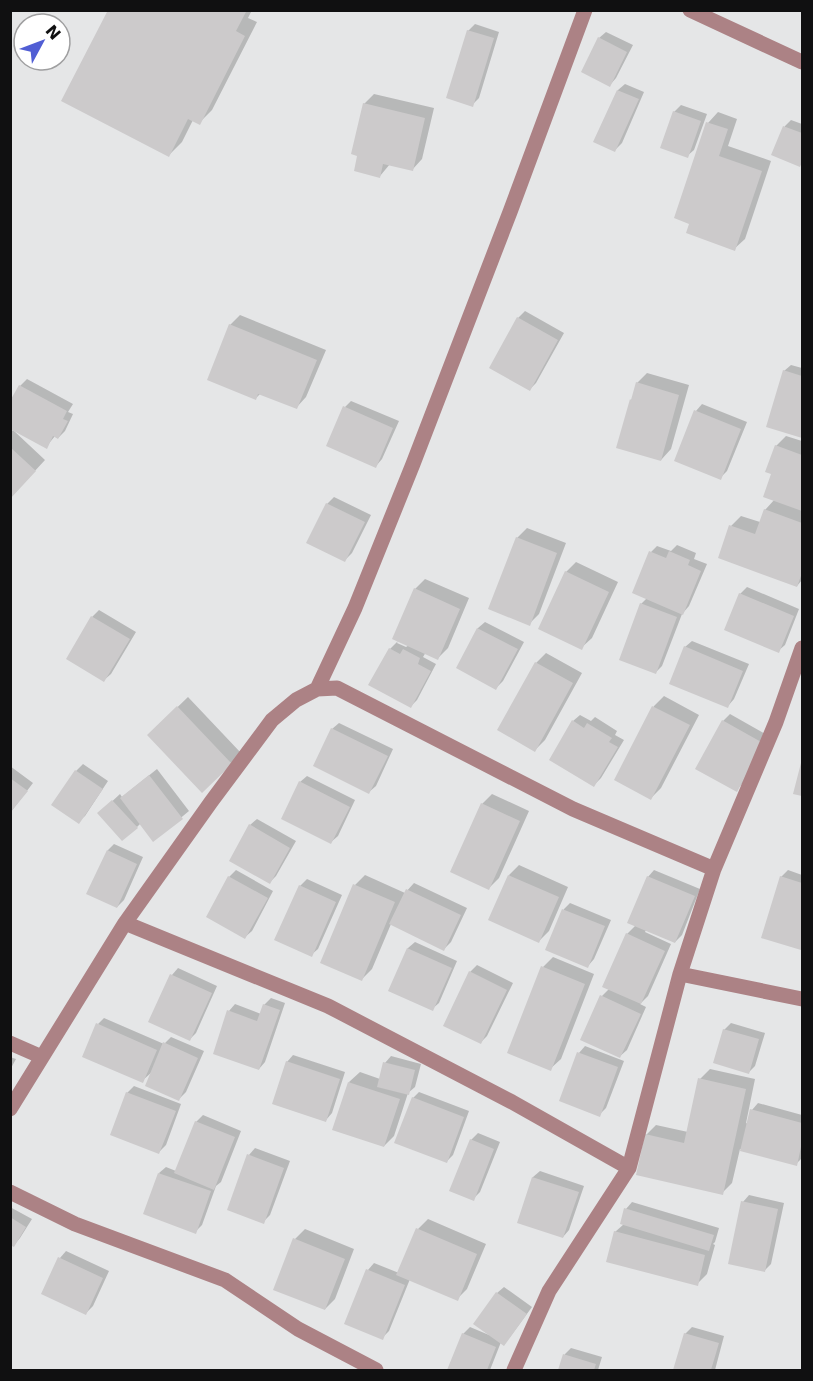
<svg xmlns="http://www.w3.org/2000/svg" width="813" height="1381" font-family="'DejaVu Sans',sans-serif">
	<rect width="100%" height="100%" fill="#e5e6e7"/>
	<path fill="#0003" d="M109 10H252L248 18 257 22 212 110 199 123 193 120 182 142 169 155Z
		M475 24 499 32 479 98 472 105 468 31Z
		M606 32 633 45 616 78 610 85 599 38Z
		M625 84 644 92 622 143 615 150 618 90Z
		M374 94 434 108 422 159 412 170 390 164 380 176 364 104Z
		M681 105 707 114 694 150 687 156 674 112Z
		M718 112 737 119 728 146 771 161 745 239 734 249 708 123Z
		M791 120 802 124V163L800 165 773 154 785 126Z
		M525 311 564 333 536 383 529 390 518 318Z
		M240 315 326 350 306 397 296 408 261 393 256 398 230 325Z
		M791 365 802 368V437L768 426 784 371Z
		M647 373 689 385 671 449 661 460 631 400 633 398 637 383Z
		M27 379 73 404 68 412 73 414 65 431 58 438 55 436 46 447 20 386Z
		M351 401 399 421 382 459 376 466 345 407Z
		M702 404 747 422 727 471 720 478 696 411Z
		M13 430 45 460 10 498V433Z
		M786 436 802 441V580L797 586 731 526 741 516 760 522 765 510 775 499 773 473 776 446Z
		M334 497 371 515 352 553 345 560 327 504Z
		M527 528 566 543 539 614 529 624 517 538Z
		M677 545 696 553 694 559 707 564 689 606 682 614 662 666 655 673 641 604 647 598 651 552 657 546 671 551Z
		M576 562 618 582 592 638 581 648 566 572Z
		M425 579 469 598 448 648 438 658 426 652 423 657 436 664 417 700 410 707 390 649 398 641 397 643 406 647 409 645 415 589Z
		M747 587 799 609 785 645 778 651 740 594Z
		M99 610 136 632 111 674 104 680 68 659 92 617Z
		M485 622 524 642 503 681 496 688 458 667 478 628Z
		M692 641 749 664 734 699 728 706 685 647Z
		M546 653 582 673 545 740 535 750 536 663Z
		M664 696 699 715 661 788 651 798 616 779 654 706Z
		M188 697 241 753 231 763 159 725Z
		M730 714 769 736 743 783 736 790 723 721Z
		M580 715 591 721 595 717 617 731 615 735 624 740 601 778 594 785 573 721Z
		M339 723 393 749 376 786 369 792 332 729Z
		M83 764 108 781 85 816 78 822 76 771Z
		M10 766 33 783 10 813Z
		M157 769 189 811 154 840 141 823 137 827 106 807 120 794 122 797Z
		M307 776 355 800 338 836 331 842 300 782Z
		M492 794 529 811 499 878 489 888 482 804Z
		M257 819 296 841 276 876 270 882 250 825Z
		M114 844 143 857 124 900 117 907 108 850Z
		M519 865 568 887 549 931 539 941 509 875Z
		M236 870 273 891 252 931 245 937 229 877Z
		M654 870 700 889 682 935 675 942 646 930 645 932 671 944 648 996 640 1004 646 1007 627 1050 619 1057 602 996 610 988 627 934 636 925 648 877Z
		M788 870 802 875V947L801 949 781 877Z
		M365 875 405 893 414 883 467 908 451 942 444 949 391 924 372 969 362 979 355 885Z
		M307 879 342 895 318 949 311 955 276 939 300 886Z
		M570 903 611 920 594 959 588 966 547 949 564 909Z
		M415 942 457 961 439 1003 432 1009 390 990 408 948Z
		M553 957 594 974 561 1059 550 1069 543 967Z
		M477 965 513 983 487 1036 480 1043 470 972Z
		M178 968 217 986 196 1033 190 1039 150 1021 172 975Z
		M271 998 285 1003 265 1062 259 1069 229 1011 235 1004 261 1014 264 1005Z
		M104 1018 164 1044 171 1037 204 1051 186 1092 179 1099 153 1071 142 1081 98 1024Z
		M731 1023 765 1033 755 1066 749 1072 724 1030Z
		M585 1046 624 1061 606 1108 599 1115 560 1100 579 1053Z
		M293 1055 345 1072 332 1113 326 1120 287 1062Z
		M391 1056 421 1064 415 1087 408 1093 394 1136 384 1146 349 1082 360 1072 380 1079 385 1063Z
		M10 1057 16 1059 10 1070Z
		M710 1069 755 1079 746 1123 748 1124 752 1110 758 1103 802 1115V1158L796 1164 740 1149 732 1183 722 1193 646 1135 656 1125 688 1132 700 1079Z
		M134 1086 181 1104 166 1145 159 1152 127 1093Z
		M419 1092 469 1111 453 1155 446 1162 413 1098Z
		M203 1115 241 1131 221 1182 216 1186 202 1225 195 1232 159 1173 166 1167 176 1171 196 1122Z
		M478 1133 500 1142 480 1192 473 1199 471 1140Z
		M255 1148 290 1161 270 1215 263 1222 249 1155Z
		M540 1171 584 1186 569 1230 563 1237 519 1222 533 1177Z
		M749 1195 784 1203 771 1264 765 1270 743 1202Z
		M632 1202 719 1228 715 1242 713 1244 715 1245 707 1274 697 1284 615 1232 624 1224 626 1209Z
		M10 1207 32 1219 20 1238 14 1245 10 1243Z
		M428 1219 486 1244 467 1289 457 1299 410 1279 389 1331 382 1338 368 1270 374 1263 399 1273 418 1229Z
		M305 1229 354 1249 335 1299 325 1309 295 1239Z
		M66 1251 109 1271 93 1306 86 1313 43 1293 60 1258Z
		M504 1287 532 1307 510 1337 501 1342 490 1370H448L463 1334 470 1327 489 1335 497 1293Z
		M692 1327 724 1336 715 1370H675L685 1334Z
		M571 1348 602 1357 598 1370H560L565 1354Z"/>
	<path fill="#cccacb" d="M108 10H247L236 31 245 36 200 125 188 119 169 157 61 101Z
		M467 30 494 38 473 107 446 98Z
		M598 37 627 52 610 87 581 72Z
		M617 90 639 99 615 152 593 142Z
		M363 103 425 118 413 171 383 164 380 178 354 171 357 156 351 154Z
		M673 111 701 121 688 158 660 148Z
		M706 122 728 129 719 156 762 171 735 251 686 233 689 224 674 218Z
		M783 126 802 133V162L800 167 771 155Z
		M517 317 558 340 530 391 489 368Z
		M229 324 317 360 297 409 258 394 256 400 207 380Z
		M783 370 802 376V438L766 427Z
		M636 382 679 395 661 461 616 448 630 399 631 400Z
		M19 385 67 411 63 419 68 421 58 439 53 436 47 449 10 429V401Z
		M343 406 393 428 376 468 326 446Z
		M694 410 741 429 721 480 674 461Z
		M775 445 802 455V511L763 497 771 474 765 472Z
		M10 447 36 471 10 499Z
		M326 503 365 522 345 562 306 543Z
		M764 509 802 523V547L801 551H802V573L797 587 718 558 729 525 755 534Z
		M516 537 557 553 530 626 488 609Z
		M649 551 666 558 669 551 690 560 688 565 701 571 683 615 632 593Z
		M565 571 609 592 582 650 538 629Z
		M414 588 460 609 438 660 392 639Z
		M739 593 794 616 779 653 724 630Z
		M640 603 677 617 656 674 619 660Z
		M91 616 130 639 104 682 66 659Z
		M477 628 518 649 496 690 456 668Z
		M684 646 743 671 728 708 669 684Z
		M389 648 400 654 403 649 420 658 418 664 431 671 411 708 368 685Z
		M535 662 573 683 535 752 497 730Z
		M177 706 232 764 202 793 147 735Z
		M652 706 690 725 651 800 614 780Z
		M572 720 584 728 587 723 612 738 609 742 618 747 594 787 549 760Z
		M722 720 763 743 737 792 695 769Z
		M331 728 388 756 369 794 313 766Z
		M802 759V796L793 794Z
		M75 770 103 789 79 824 51 805Z
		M149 775 183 819 153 842 120 798Z
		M10 778 28 791 10 813Z
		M299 781 350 807 331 844 281 819Z
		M112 800 138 828 122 841 97 813Z
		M481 803 520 821 489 890 450 872Z
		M249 824 290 848 270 884 229 861Z
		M107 850 137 864 117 908 86 894Z
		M508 875 559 897 539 943 488 920Z
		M228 876 268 898 245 939 206 917Z
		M647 876 695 896 675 943 627 923Z
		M780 876 802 883V946L801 950 761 938Z
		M353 884 395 902 362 981 320 963Z
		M299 885 336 902 312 957 274 940Z
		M406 889 461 915 444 951 389 924Z
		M562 909 605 926 588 968 545 950Z
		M626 933 665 951 641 1004 602 987Z
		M407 948 452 968 433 1011 388 991Z
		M541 966 585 984 551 1071 507 1053Z
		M469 971 507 990 481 1044 443 1026Z
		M170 974 212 993 190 1041 148 1022Z
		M600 995 641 1014 620 1058 580 1040Z
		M263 1004 280 1010 259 1070 213 1054 227 1010 257 1021Z
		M96 1023 157 1050 143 1083 82 1057Z
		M723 1029 759 1039 749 1074 713 1063Z
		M163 1042 198 1058 179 1101 145 1086Z
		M577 1052 618 1067 600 1117 559 1101Z
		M286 1061 340 1079 326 1122 272 1104Z
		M383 1062 415 1070 409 1095 377 1087Z
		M698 1078 746 1089 723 1195 636 1175 645 1134 684 1143Z
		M348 1082 400 1099 384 1147 332 1130Z
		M126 1092 176 1111 159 1154 110 1135Z
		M412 1097 464 1117 447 1163 394 1143Z
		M750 1109 802 1123V1142L797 1166 740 1151Z
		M195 1121 235 1137 214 1190 174 1173Z
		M470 1139 494 1149 474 1201 449 1191Z
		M247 1154 284 1168 264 1224 227 1210Z
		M158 1173 211 1191 196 1234 143 1214Z
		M532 1177 579 1192 563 1238 517 1223Z
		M741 1201 778 1209 765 1272 728 1264Z
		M624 1208 714 1235 709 1251 620 1224Z
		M10 1217 26 1227 14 1247 10 1245Z
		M416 1228 477 1254 458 1301 396 1275Z
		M614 1231 705 1255 698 1286 606 1262Z
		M293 1238 345 1259 325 1310 273 1290Z
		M58 1257 103 1278 86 1315 41 1294Z
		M366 1269 405 1285 383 1340 344 1324Z
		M496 1292 527 1314 504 1346 473 1324Z
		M462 1333 496 1347 487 1370H447Z
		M684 1333 719 1343 711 1370H673Z
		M563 1354 596 1364 594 1370H558Z"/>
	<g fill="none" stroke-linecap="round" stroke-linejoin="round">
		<path stroke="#ac8285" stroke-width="15" d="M690 10 802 62
			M317 689 355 608 413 464 510 212 585 10
			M125 923 328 1006 512 1102 629 1168
			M680 974 802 999
			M10 1043 42 1057
			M10 1109 125 923 211 802 272 720 296 700 317 689 337 688 573 809 714 869
			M10 1192 75 1224 225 1280 298 1329 376 1370
			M514 1370 549 1291 629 1168 680 974 714 869 776 722 802 648"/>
	</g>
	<rect width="813" height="1381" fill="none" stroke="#101011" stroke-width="24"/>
	<g transform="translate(42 42) rotate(49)"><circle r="28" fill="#ffffff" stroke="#9f9fa0" stroke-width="1.5"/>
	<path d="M0-4.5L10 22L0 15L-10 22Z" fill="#515ed4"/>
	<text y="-9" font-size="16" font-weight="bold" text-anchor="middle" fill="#101011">N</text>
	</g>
</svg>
